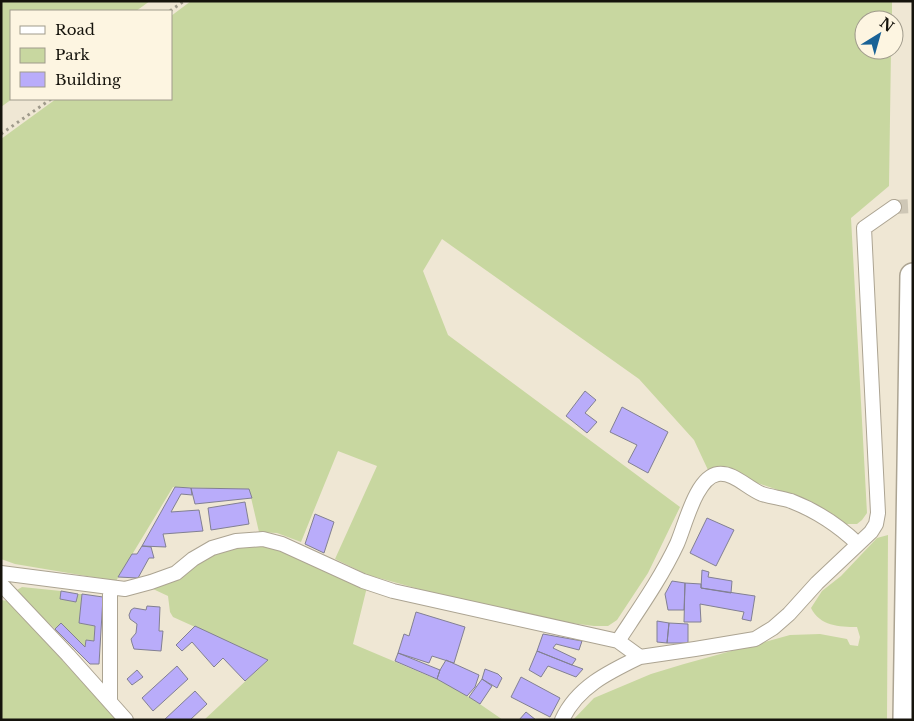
<svg xmlns="http://www.w3.org/2000/svg" width="914" height="721" font-family="'Libre Baskerville',serif">
	<rect width="100%" height="100%" fill="#efe7d4"/>
	<path fill="#c8d7a0" d="M1 1H150L136 11H11L12 99 1 107Z
		M191 1H892V20H864V50H891L889 186 851 218 867 513 862 520 857 524H846L834 515 810 501 749 480 726 467 708 470 694 440 639 379 442 239 423 271 448 335 680 507 648 573 617 620 608 626H594L517 616 368 575 335 559 377 466 338 451 301 542 277 533 259 532 249 489 173 487 116 581 15 564 1 559V139L56 99H171V16Z
		M888 535 887 720H573L594 698 651 674 684 664 790 635 820 634 847 639 850 645 858 646 860 637 857 627C839 627 820 626 811 608L822 591 841 576 877 538Z
		M263 544 279 548 367 587 353 644 443 682 474 700 503 720H204L268 660 173 617 170 612 168 596 153 589 200 561 230 547Z
		M22 587 61 591 60 599 76 602 78 594H82L79 623 95 626 94 641 86 640 85 647 61 623 55 629 19 596 17 590Z
		M1 600 8 601 117 720H1Z"/>
	<path fill="#b9acfa" stroke="#828092" d="M585 391 596 400 585 413 597 422 587 433 566 416Z
		M622 407 668 432 648 473 628 462 637 445 610 432Z
		M175 487 191 488 192 495 181 494 171 512 199 510 203 531 163 534 166 547 142 546Z
		M191 488 249 489 252 498 195 504Z
		M245 502 249 524 211 530 208 508Z
		M315 514 334 522 324 553 305 544Z
		M707 518 734 530 716 566 690 553Z
		M142 546 151 547 154 558H149L138 578 118 577 132 554H137Z
		M702 570 709 572 708 577 732 581 731 593 701 588Z
		M672 581 685 583 684 610H668L665 594Z
		M685 583 701 584V588L755 596 751 621 742 619 744 612 700 604 701 622H684Z
		M61 591 78 594 76 602 60 599Z
		M82 594 103 597 99 664H90L55 629 61 623 85 647 86 640 94 641 95 626 79 623Z
		M147 606 160 607 159 631H163L161 651 134 649 132 643 131 639 136 633 137 624 130 619 129 615 131 610 134 608 146 610Z
		M416 612 465 627 454 663 432 656 429 663 398 653 404 634 409 636Z
		M657 621 669 623 667 643 657 642Z
		M669 623 688 624V643H667Z
		M195 626 268 660 245 681 223 658 214 667 192 642 182 651 176 645Z
		M543 634 582 641 579 650 556 644 553 648 576 659 572 665 537 651Z
		M537 651 572 665 583 669 576 677 548 666 541 677 529 670Z
		M398 653 440 670 437 679 395 661Z
		M446 660 479 675 475 687 467 696 437 679 440 670Z
		M177 666 188 679 153 711 142 698Z
		M485 669 498 674 502 678 497 688 482 679Z
		M137 670 143 677 132 685 127 679Z
		M521 677 560 698 550 717 511 697Z
		M482 679 492 686 480 704 469 697Z
		M195 691 207 704 190 720H164Z
		M526 712 536 720H519Z"/>
	<g fill="none" stroke-linecap="round" stroke-linejoin="round">
		<path stroke="#cec7b6" stroke-width="14" stroke-dasharray="14 7" stroke-linecap="butt" d="M894 207 913 206"/>
		<g stroke="#aca492" stroke-width="16">
			<path id="street" d="M1 573 125 589 151 582 176 573 193 559 212 548 236 541 263 539 282 544 363 581 393 591 618 641 640 657C609 672 577 687 562 720
				M1 584 68 655 126 720
				M110 587V702
				M618 641C639 609 661 578 677 544 685 526 696 477 718 474 734 472 747 488 762 494 771 497 782 498 791 501 817 511 838 525 858 544
				M640 657 695 649 755 639 773 628 789 614 817 583 871 532 876 524 878 513 864 228 894 207"/>
		</g>
		<g stroke="#aca492" stroke-width="28">
			<path id="highway" d="M906 720 913 276"/>
		</g>
		<path stroke="#9f9a8b" stroke-width="3" stroke-dasharray="2.5 4" stroke-linecap="butt" d="M170 11 184 1
			M1 134 51 99"/>
		<use href="#street" stroke="#fff" stroke-width="14"/>
		<use href="#highway" stroke="#fff" stroke-width="25"/>
	</g>
	<rect width="914" height="721" fill="none" stroke="#15130c" stroke-width="5"/>
	<rect x="10" y="10" width="162" height="90" fill="#fdf5e1" stroke="#a09b8c"/>
	<rect x="20" y="26" width="25" height="8" fill="#ffffff" stroke="#a09b8c"/>
	<text x="55" y="35" font-size="15" fill="#15130c">Road</text>
	<rect x="20" y="48" width="25" height="15" fill="#c8d7a0" stroke="#a09b8c"/>
	<text x="55" y="60" font-size="15" fill="#15130c">Park</text>
	<rect x="20" y="72" width="25" height="15" fill="#b9acfa" stroke="#a09b8c"/>
	<text x="55" y="85" font-size="15" fill="#15130c">Building</text>
	<g transform="translate(879 35) rotate(37)"><circle r="24" fill="#fdf5e1" stroke="#a09b8c"/>
	<path d="M0-4L9 19L0 12L-9 19Z" fill="#196296"/>
	<text y="-8" font-size="14" font-weight="bold" text-anchor="middle" fill="#15130c">N</text>
	</g>
</svg>
